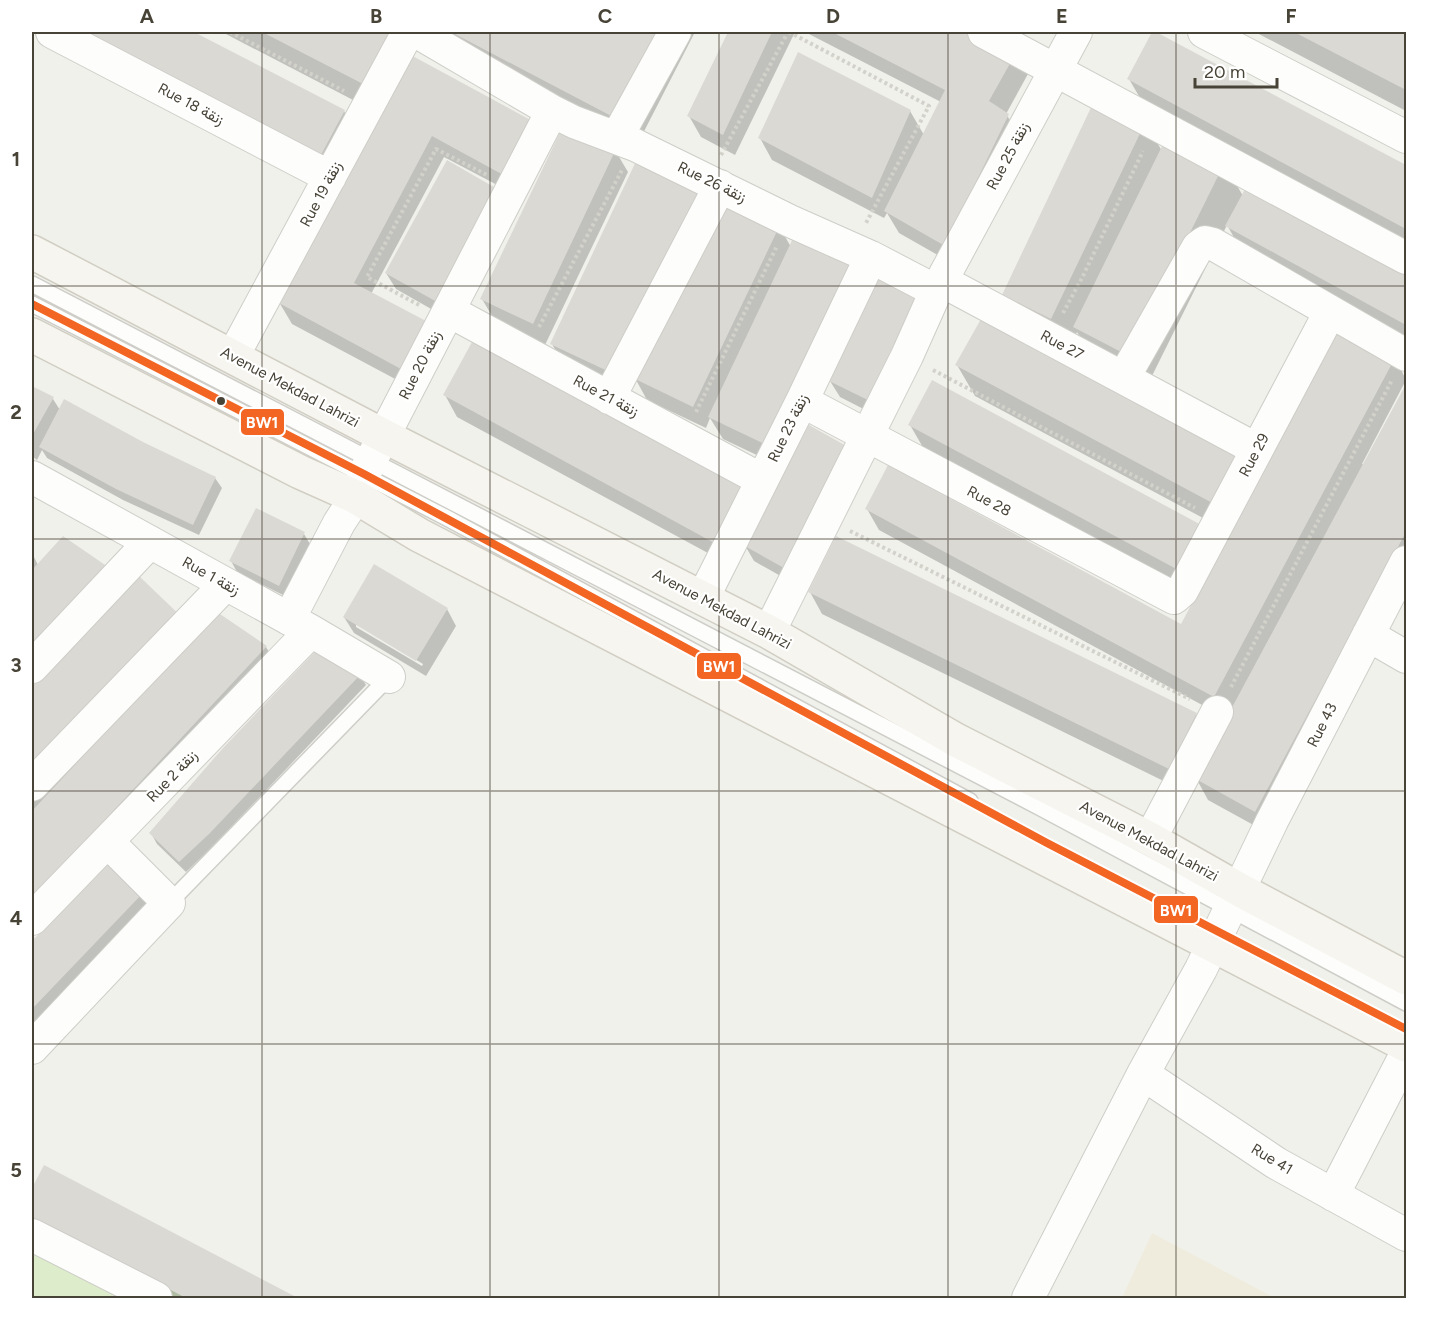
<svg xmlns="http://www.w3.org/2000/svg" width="1438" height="1330" font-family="Figtree,Vazirmatn,sans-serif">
	<rect width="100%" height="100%" fill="#f1f1ec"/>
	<path fill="#efecde" d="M1152 1233 1275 1298H1122Z"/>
	<path fill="#ddedcc" d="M32 1207 200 1298H32Z"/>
	<path fill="#0003" fill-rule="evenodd" d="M43 32H191L344 111 363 145 380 114 222 32H395L408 56 535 124 520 197 444 157 371 294 414 389 292 324 279 302 341 186Z
		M411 32 590 33 695 32 635 149Z
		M730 32H795L735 155 701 137 689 116Z
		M805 32H974L1015 52 1028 74 1006 114 1021 137 957 266 899 233 887 213 884 218 772 160 760 138 910 111 924 135 941 102Z
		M1154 32 1406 167V250L1147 110 1129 79Z
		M1255 32H1406V111Z
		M1145 122 1162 151 1224 163 1243 196 1406 265V345L1245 257 1227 225 1147 386 1092 359 1077 332 1069 349 1021 326 1003 295Z
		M615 150 628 172 545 345 495 321 482 299Z
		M447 162V318L396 289 386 273Z
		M779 226 791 247 784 468 723 439 710 418 706 428 647 400 635 378 626 395 564 365 552 344Z
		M883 274 885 420 840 397 830 381Z
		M1395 357 1406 380 1362 464 1365 465 1406 388V576L1268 833 1208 800 1196 778 1228 719 879 530 867 509 1182 626 1196 600 928 456 910 425 1204 529 1231 533 975 396 957 365 1240 459Z
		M32 388 53 399 60 410 142 444 215 478 222 488 199 535 123 500 47 458 42 450 37 460 32 456Z
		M445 395 758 514 810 427 793 583 754 561 743 542 730 565 457 417Z
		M256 510 304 534 310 544 285 596 237 572 231 561Z
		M32 553 38 565 186 623 217 614 266 647 279 669 32 933Z
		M810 592 1196 714 1208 736 1182 790 822 614Z
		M447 609 456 626 426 676 354 633 344 617ZM356 623 423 664 422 666 356 627Z
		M360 675 366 685 214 845 186 872 157 844 151 833Z
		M110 863 142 894 151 910 32 1036V943Z
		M44 1167 295 1298H159L32 1229V1191Z"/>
	<path fill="#dbd9d4" d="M83 32H194L345 110 321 155Z
		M262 32H395L367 86Z
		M451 32H661L617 119Z
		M728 32H772L723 135 687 116Z
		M832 32H978L1017 51 989 101 1009 114 945 246 884 211 945 90Z
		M1152 32H1156L1406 165V229L1127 79Z
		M1294 32H1406V90Z
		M798 52 911 110 872 198 758 138Z
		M409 54 536 123 507 177 432 136 354 283 426 321 401 369 277 302Z
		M1096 97 1146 121 1051 319 1002 295Z
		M564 124 616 149 533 324 480 299Z
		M1168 134 1225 162 1129 356 1073 327Z
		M638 157 702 188 614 374 550 344Z
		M447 160 499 190 437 302 385 273Z
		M1251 178 1406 263V325L1225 226Z
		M720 196 780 225 693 407 633 378Z
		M796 232 859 262 771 447 708 417Z
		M882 272 929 296 876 404 829 381Z
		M981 319 1241 458 1218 506 955 365Z
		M1340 326 1396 356 1214 697 865 509 888 465 1181 624Z
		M472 342 747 491 718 545 443 395Z
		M932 380 1205 527 1182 572 908 425Z
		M1406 384V532L1255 812 1194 778Z
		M32 386 54 397 32 436Z
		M64 399 143 442 216 477 193 525 116 489 39 447Z
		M809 425 850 448 784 568 743 545Z
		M256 508 305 532 279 586 229 561Z
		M63 536 111 569 32 655V570Z
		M836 536 1197 713 1169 769 808 592Z
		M374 564 448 608 416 661 343 617Z
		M137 574 187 622 32 785V685Z
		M217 612 267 646 32 898V811Z
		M325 641 361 674 209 834 179 862 149 833 223 748Z
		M110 861 143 893 32 1009V941Z
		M44 1165 298 1298H186L32 1217V1188Z"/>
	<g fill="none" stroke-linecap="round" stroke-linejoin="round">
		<g stroke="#cecdc8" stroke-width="18">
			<path id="lane" d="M32 284 1039 807 1406 1003
				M32 304 447 518 970 801
				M169 903 389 677"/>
		</g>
		<g stroke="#cecdc8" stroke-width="34">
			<path id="street" d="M52 32 330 177
				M417 32 552 111 574 122 635 145 790 221 871 257 936 291 1076 32
				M984 32 1406 258
				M1204 32 1406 137
				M617 137 675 32
				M942 281 1256 449
				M449 311 762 480
				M233 356 408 32
				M1124 377 1198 247 1205 242 1213 244 1406 355
				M609 398 720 186
				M802 401 1174 598 1182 591 1330 312
				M32 477 311 631 389 677
				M703 598 802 401 871 257
				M289 619 339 523 356 497 364 474 552 111
				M769 632 907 356 936 291
				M1368 635 1406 657
				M32 667 150 542
				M32 785 226 584
				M1150 839 1217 712
				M32 919 311 631
				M32 1048 169 903 108 842
				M1143 1074 1276 1163 1406 1235
				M1333 1195 1406 1054
				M32 1235 156 1298
				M1028 1298 1143 1074 1201 969 1272 821 1406 562"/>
		</g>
		<g stroke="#d1cec3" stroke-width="36">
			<path id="secondary" d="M32 252 384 436 769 632 956 740 1150 839 1240 890 1406 978
				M32 335 300 472 356 497 419 535 1406 1045"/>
		</g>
		<path stroke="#d2d1ca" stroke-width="4" stroke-dasharray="3 3" stroke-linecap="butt" d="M230 32 344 91
			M789 32 929 106 866 223
			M721 155 788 32
			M419 305 367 277 436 149 487 175
			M1063 313 1082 278 1143 151
			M539 327 622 170
			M933 370 1195 508
			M696 412 777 246
			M850 531 1190 699
			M1231 687 1392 380"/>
		<use href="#lane" stroke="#fdfdfc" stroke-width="15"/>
		<use href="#street" stroke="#fdfdfc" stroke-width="32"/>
		<use href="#secondary" stroke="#f7f5ef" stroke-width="33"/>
		<g stroke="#fff" stroke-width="12">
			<path id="bus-1" d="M32 304 364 474 1047 843 1406 1029"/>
		</g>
		<use href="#bus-1" stroke="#f26522" stroke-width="8"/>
	</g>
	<path fill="none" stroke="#484337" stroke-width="1.5" stroke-opacity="0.55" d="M262 32V1298M490 32V1298M719 32V1298M948 32V1298M1176 32V1298M32 286H1406M32 539H1406M32 791H1406M32 1044H1406"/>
	<circle fill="#484337" stroke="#fff" stroke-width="2" cx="221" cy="401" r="5"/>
	<g text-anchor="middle" stroke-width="4.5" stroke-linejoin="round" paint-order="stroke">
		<g font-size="15" fill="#484337" stroke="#fff">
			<text transform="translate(191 104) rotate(28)" y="5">Rue 18 زنقة</text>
			<text transform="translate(1008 156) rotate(-62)" y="5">Rue 25 زنقة</text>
			<text transform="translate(712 182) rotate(26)" y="5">Rue 26 زنقة</text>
			<text transform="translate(321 194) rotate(-62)" y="5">Rue 19 زنقة</text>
			<text transform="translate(1062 345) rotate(28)" y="5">Rue 27</text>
			<text transform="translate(420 365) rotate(-63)" y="5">Rue 20 زنقة</text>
			<text transform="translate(290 387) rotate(28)" y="5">Avenue Mekdad Lahrizi</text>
			<text transform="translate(606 396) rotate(28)" y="5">Rue 21 زنقة</text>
			<text transform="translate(788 428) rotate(-64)" y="5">Rue 23 زنقة</text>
			<text transform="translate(1254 455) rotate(-62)" y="5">Rue 29</text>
			<text transform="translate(989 501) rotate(28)" y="5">Rue 28</text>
			<text transform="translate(211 576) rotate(29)" y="5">Rue 1 زنقة</text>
			<text transform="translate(722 609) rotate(28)" y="5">Avenue Mekdad Lahrizi</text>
			<text transform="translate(1322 725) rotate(-63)" y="5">Rue 43</text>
			<text transform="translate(172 776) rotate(-46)" y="5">Rue 2 زنقة</text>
			<text transform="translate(1149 841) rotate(28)" y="5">Avenue Mekdad Lahrizi</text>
			<text transform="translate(1272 1159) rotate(31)" y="5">Rue 41</text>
		</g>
	</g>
	<g stroke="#fff" stroke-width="2">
		<rect x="240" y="408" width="45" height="28" rx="6" fill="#f26522"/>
		<rect x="696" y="652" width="46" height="28" rx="6" fill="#f26522"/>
		<rect x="1153" y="895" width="46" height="29" rx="6" fill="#f26522"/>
	</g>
	<g font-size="16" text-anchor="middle" font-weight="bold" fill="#fff">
		<text x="262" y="428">BW1</text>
		<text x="719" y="672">BW1</text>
		<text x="1176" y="916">BW1</text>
	</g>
	<rect width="1438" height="1330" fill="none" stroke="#ffffff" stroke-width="66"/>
	<path d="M1195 78v9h82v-9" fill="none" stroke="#484337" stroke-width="3"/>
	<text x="1204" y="78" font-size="18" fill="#484337" stroke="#ffffff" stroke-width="4.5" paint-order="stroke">20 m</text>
	<rect x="33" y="33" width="1372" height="1264" fill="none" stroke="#484337" stroke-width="2"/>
	<g font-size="20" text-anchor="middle" font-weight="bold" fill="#484337">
		<text x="147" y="23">A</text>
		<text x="376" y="23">B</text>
		<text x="605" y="23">C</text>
		<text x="833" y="23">D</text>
		<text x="1062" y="23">E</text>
		<text x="1291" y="23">F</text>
		<text x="16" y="166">1</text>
		<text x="16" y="419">2</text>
		<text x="16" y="672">3</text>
		<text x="16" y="925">4</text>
		<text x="16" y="1177">5</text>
	</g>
</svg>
